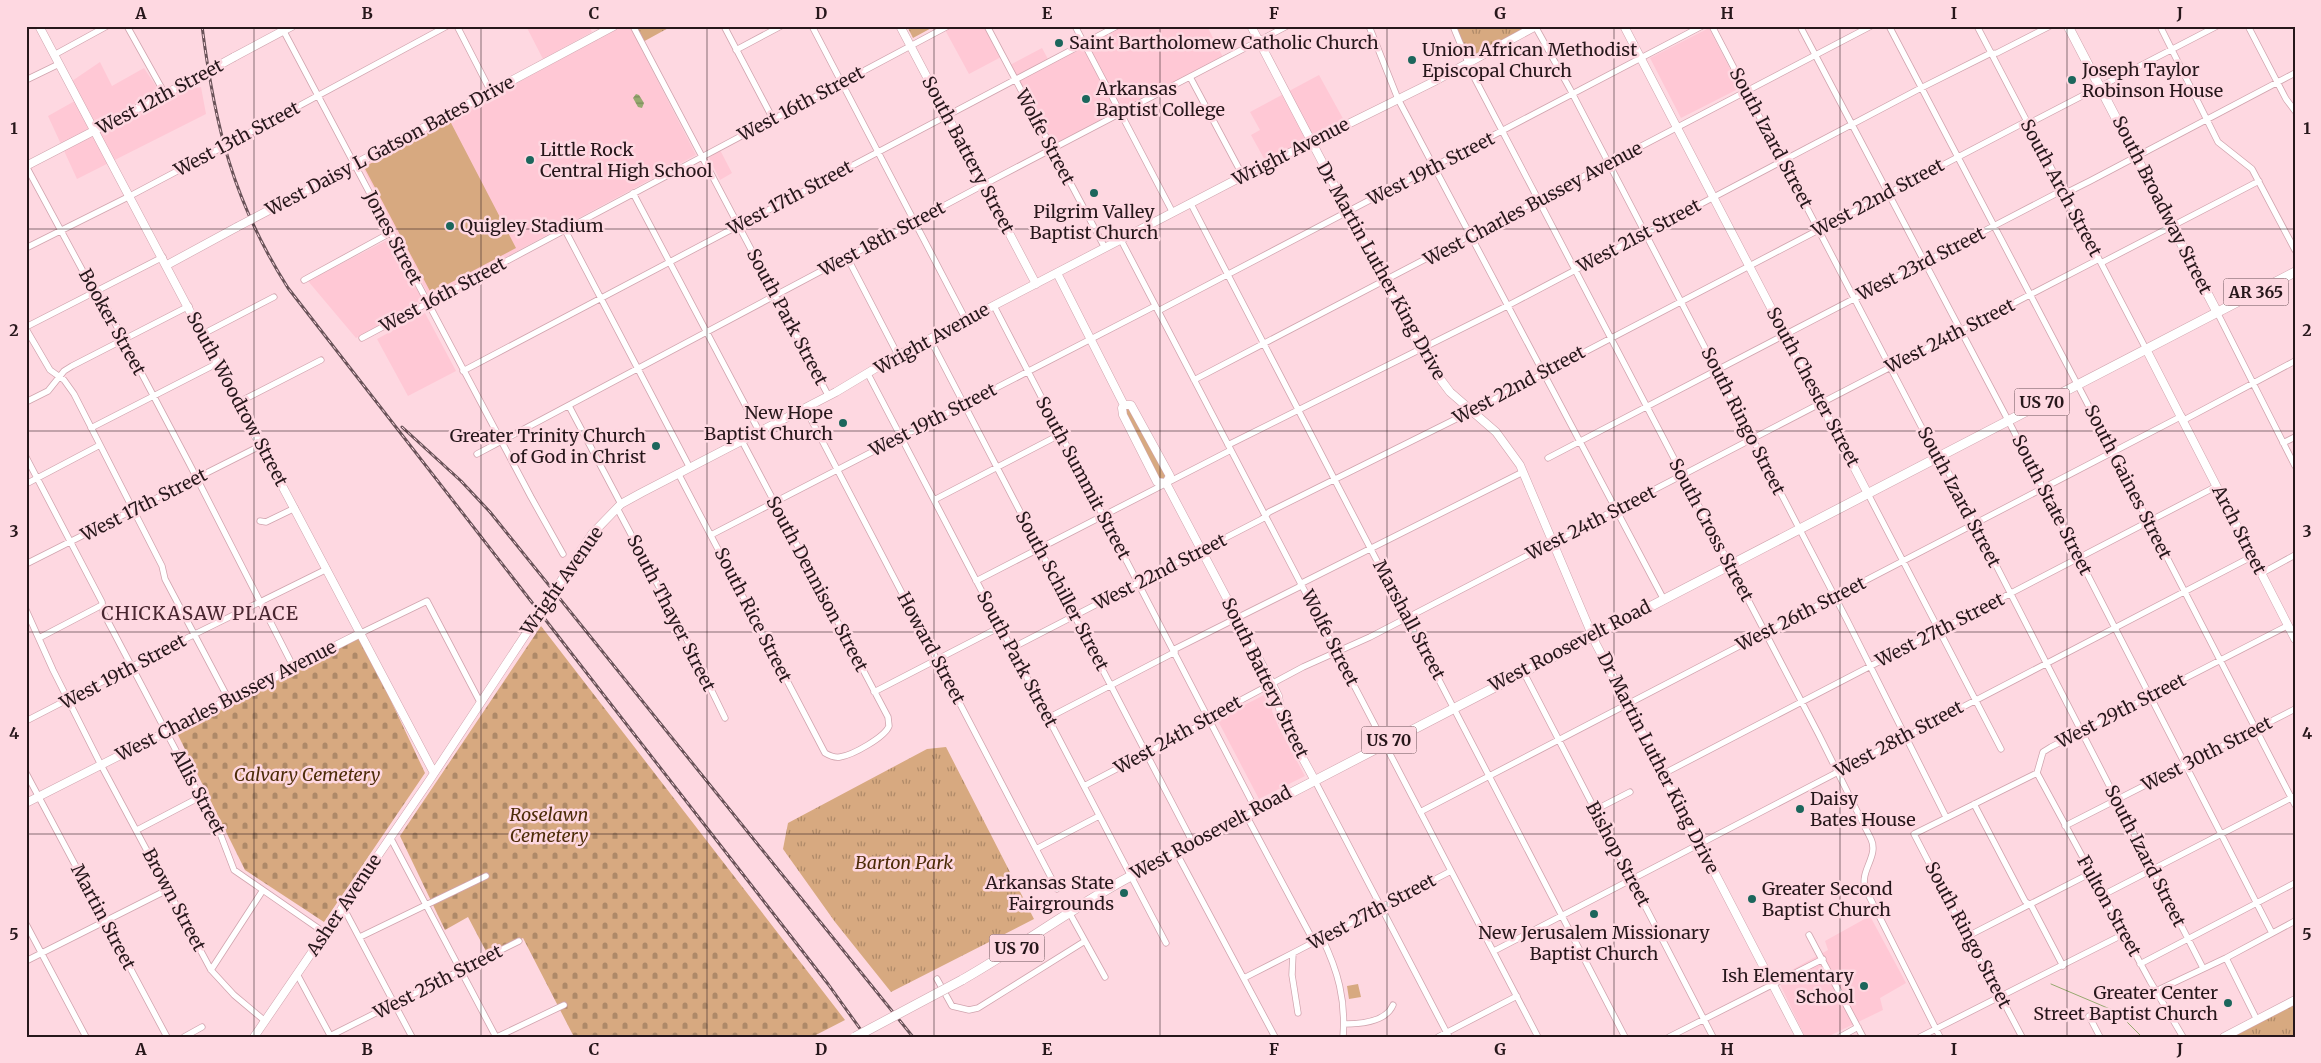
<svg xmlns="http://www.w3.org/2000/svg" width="2321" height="1063" font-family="Merriweather,serif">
	<defs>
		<pattern id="cemetery-stones" width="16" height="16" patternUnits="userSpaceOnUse" patternTransform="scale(1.25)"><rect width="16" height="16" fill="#d7a980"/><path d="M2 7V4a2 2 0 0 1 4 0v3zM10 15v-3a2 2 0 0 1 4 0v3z" fill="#ae8968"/></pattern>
		<pattern id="park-tufts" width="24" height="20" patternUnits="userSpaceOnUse" patternTransform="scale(1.25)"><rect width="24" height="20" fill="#d7a980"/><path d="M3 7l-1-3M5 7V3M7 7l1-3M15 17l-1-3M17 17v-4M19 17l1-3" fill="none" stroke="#ae8968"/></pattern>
		<pattern id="water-rules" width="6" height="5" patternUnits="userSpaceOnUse" patternTransform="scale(1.25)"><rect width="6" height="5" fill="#97a970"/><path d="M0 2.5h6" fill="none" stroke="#7b895b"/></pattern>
	</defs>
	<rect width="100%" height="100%" fill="#fed8e1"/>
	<path fill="#ffc8d5" d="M526 26H589L592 32 543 59Z
		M623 26H629L632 31 696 155 430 298 362 166 595 41V36L598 40Z
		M948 26H987L1003 56 969 74 944 28Z
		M1117 26H1207L1224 59 1051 149 1008 66 1042 48 1049 61Z
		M1709 28 1740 88 1681 118 1650 58Z
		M100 62 112 86 144 68 160 92 201 87 206 114 77 179 48 116 80 98 72 81Z
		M1319 75 1346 124 1267 164 1251 135 1260 130 1250 112Z
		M720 150 732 173 720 180 709 158Z
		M389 239 422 299V303L356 338 308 281Z
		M425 313 456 371 408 396 377 339Z
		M1270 692 1273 698 1272 711 1279 728 1305 776 1259 799 1217 719Z
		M1870 916 1906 983 1880 998 1883 1010 1827 1037H1805L1777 978 1828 950 1825 941Z"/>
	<path fill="#d7a980" d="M450 121 516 248 431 293 364 167Z
		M1128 407 1166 475 1163 479 1160 480 1124 409Z
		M1358 984 1361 997 1349 999 1347 986Z"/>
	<path fill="url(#cemetery-stones)" d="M541 626 845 1020 812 1037H574L523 938 488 955 468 917 445 930 400 836Z
		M361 637 425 773 324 922 245 870 177 733Z"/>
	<path fill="url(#park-tufts)" d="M633 26H672L641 43Z
		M907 26H935L913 38Z
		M1453 26H1536L1468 64Z
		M946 747 1034 919 891 992 835 922 783 849 788 823 927 749Z
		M2295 1001V1037H2225Z"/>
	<path fill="url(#water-rules)" d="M636 94 639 95 644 103 642 108 638 107 633 98Z"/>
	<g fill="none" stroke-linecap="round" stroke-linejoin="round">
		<path stroke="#97a970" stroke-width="1" d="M2051 984 2117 1012 2142 1037"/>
		<g stroke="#d0a4ae" stroke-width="7">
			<path id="street" d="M127 26 165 94
				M281 26 531 497 563 554
				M457 26 491 92
				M633 26 828 395
				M724 26 773 119
				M812 26 966 320
				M987 26 1105 248
				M1075 26 1173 213
				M1369 26 1398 99 1663 598
				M1453 26 1475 79 1819 735 1871 839C1879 856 1860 870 1865 888L1940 1037
				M1535 26 1570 89 1847 620 1946 817
				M1712 26 1934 451 1942 460 2203 968
				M1800 26 2008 420 2272 933
				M1889 26 2084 397 2295 805
				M1977 26 2146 349
				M2160 26 2218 142 2252 169 2295 250
				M2248 26 2286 99 2295 111
				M736 50 781 26
				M54 55 107 26
				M1190 77 1243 176
				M26 80 59 64
				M2028 124 2217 26
				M247 134 447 26
				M26 166 92 288 99 293 189 463 294 668
				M633 193 759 431
				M1191 204 1625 1037
				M565 230 690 468
				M1121 240 1538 1037
				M26 248 130 196 215 151
				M847 257 898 355
				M2101 263 2259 181
				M304 280 390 233
				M994 306 1256 810
				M1158 311 1702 26
				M2217 312 2295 466
				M26 327 163 257
				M26 329 50 370 64 380 74 394 162 566 165 579 229 700
				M203 334 274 297
				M362 338 948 26
				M930 339 1193 843
				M463 371 1117 26
				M868 374 1166 943
				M1194 380 1871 26
				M26 402 48 391 64 371 72 366 189 306
				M239 402 321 360
				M569 406 621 504
				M805 408 1057 889
				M2184 420 2295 361
				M91 428 218 363
				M2283 443 2295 437
				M1228 445 1507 306 1921 88 1989 54 1997 53 2050 26
				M477 454 983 185 1287 26
				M26 457 102 602 103 612 221 836 234 870 325 933
				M1548 458 1988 229 2061 191H2070L2090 181 2295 73
				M678 473 825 753C830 756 834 758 840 757 853 755 885 737 889 726L888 717 742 441
				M26 484 100 445
				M1867 492 2001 749
				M934 500 1061 434
				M617 508 684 634 725 718
				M260 521 266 522 295 508
				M711 535 1155 306
				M26 564 262 445
				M2262 573 2295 555
				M976 581 1231 450
				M26 610 53 670 101 765 211 970 234 995 265 1021
				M361 633 427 601 480 702
				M39 638 102 605
				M1012 648 1262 519 1269 512 1466 414 2027 121
				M1173 650 1299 587 1302 583 1523 472
				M1523 671 1713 1037
				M874 692 1000 627
				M1048 718 1175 652
				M26 721 195 634 327 569
				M26 773 167 1037
				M2037 773 2150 981 2183 1037
				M1663 774 2217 486
				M1314 779 1449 1037
				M1084 786 1206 722 1213 715 1303 667 1370 637 2099 259
				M1974 804 2025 901 2032 907 2063 966
				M1595 810 1630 792
				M1420 812 2182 416
				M1246 815 1314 942
				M2065 826 2295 709
				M137 830 200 797
				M390 837 496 1037
				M1036 849 1099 816
				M1176 852 1275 1037
				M2103 895 2295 796
				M343 907 412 1037
				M1069 912 1105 977
				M26 924 86 1037
				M1809 935 1863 1037
				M1968 936 2091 873
				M360 937 486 876
				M1322 938C1338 971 1346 1000 1343 1037
				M1494 951 2253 556
				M2226 958 2257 1020
				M26 961 169 889
				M2140 964 2295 883
				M211 970 263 890
				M297 974 331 1037
				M1244 978 1293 953
				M937 979 952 1006 969 1010 978 1008 1085 941
				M2156 991 2226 958 2295 921
				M1298 1013 1292 975 1293 953 1451 871
				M2089 1016 2100 1037
				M1344 1024C1360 1024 1386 1022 1393 1005
				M330 1036 519 941
				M184 1037 202 1027
				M497 1037 564 1005
				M1438 1037 1517 996
				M1669 1037 1823 959
				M1840 1037 1858 1027
				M1920 1037 2124 934
				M2022 1037 2003 1001 1997 994 1914 834 2037 773 2043 752 2051 747 2287 626"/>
		</g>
		<g stroke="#d0a4ae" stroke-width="9">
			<path id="secondary" d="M39 26 434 773
				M900 26 1036 284
				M1251 26 1426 360 1450 392 1496 432 1520 465 1596 644 1800 1037
				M1624 26 1867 492
				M234 57 292 26
				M26 166 196 78
				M277 206 614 26
				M167 265 237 227
				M1057 273 1124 405
				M2146 349 2295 639
				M1124 405 1122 408 1123 415 1157 482 1166 483
				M1124 405H1131L1170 476 1166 483
				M1166 483 1272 684 1278 696 1282 720 1314 779
				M592 534 621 504 641 493 836 392 891 359 966 320 1243 176 1433 82 1536 26
				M26 803 361 633
				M254 1037 429 781 518 646
				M2224 1037 2295 1000"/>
		</g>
		<g stroke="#d0a4ae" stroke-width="10">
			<path id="primary" d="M2068 26 2217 312
				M962 980C1020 947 1073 907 1131 876L2295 272"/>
		</g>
		<use href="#street" stroke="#fff" stroke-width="5.5"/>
		<use href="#secondary" stroke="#fff" stroke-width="8"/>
		<use href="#primary" stroke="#fff" stroke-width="9"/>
		<g stroke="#6a5359" stroke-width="3">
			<path id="rail" d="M202 26C215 127 233 201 288 288L828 984 866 1037
				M402 427 461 481 490 512 913 1037"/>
		</g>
		<use href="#rail" stroke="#fed8e1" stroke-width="1" stroke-dasharray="4" stroke-linecap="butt"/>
		<g stroke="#d0a4ae" stroke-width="7" stroke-linecap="butt">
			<path id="street-bridge" d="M215 151 247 134"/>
		</g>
		<g stroke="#d0a4ae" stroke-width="9" stroke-linecap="butt">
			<path id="secondary-bridge" d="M196 78 234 57
				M237 227 277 206
				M518 646 592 534"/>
		</g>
		<g stroke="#d0a4ae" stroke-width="10" stroke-linecap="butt">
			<path id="primary-bridge" d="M855 1037 962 980"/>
		</g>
		<use href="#street-bridge" stroke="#fff" stroke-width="5.5"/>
		<use href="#secondary-bridge" stroke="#fff" stroke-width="8"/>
		<use href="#primary-bridge" stroke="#fff" stroke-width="9"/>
	</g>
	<path fill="none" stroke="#27171b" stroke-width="1" stroke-opacity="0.55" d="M254 26V1037M481 26V1037M707 26V1037M934 26V1037M1160 26V1037M1387 26V1037M1614 26V1037M1840 26V1037M2067 26V1037M26 229H2295M26 431H2295M26 632H2295M26 834H2295"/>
	<g fill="#1c665c" stroke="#fed8e1" stroke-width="2">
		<circle cx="1059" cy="43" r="5"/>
		<circle cx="1412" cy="60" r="5"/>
		<circle cx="2072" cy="80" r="5"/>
		<circle cx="1086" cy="99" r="5"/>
		<circle cx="530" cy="160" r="5"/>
		<circle cx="1094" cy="193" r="5"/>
		<circle cx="450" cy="226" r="5"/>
		<circle cx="843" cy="423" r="5"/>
		<circle cx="656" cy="446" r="5"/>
		<circle cx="1800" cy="809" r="5"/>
		<circle cx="1124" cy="893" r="5"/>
		<circle cx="1752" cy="899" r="5"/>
		<circle cx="1594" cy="914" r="5"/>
		<circle cx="1864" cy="986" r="5"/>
		<circle cx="2228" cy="1003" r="5"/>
	</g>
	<g text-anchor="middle" stroke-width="5" stroke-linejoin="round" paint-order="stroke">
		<g fill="#fed8e1" stroke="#685156" stroke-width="1">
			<rect x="2223.5" y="278.5" width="65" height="27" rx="4"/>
			<rect x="2014.5" y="388.5" width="55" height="27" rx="4"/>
			<rect x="1361.5" y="726.5" width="55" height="27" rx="4"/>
			<rect x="989.5" y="934.5" width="55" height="27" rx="4"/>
		</g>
		<g font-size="16" font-weight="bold" fill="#27171b">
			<text x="2256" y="298">AR 365</text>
			<text x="2042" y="408">US 70</text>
			<text x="1389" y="746">US 70</text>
			<text x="1017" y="954">US 70</text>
		</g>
		<g font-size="18" fill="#27171b" stroke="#fed8e1" text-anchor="start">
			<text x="1069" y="49">Saint Bartholomew Catholic Church</text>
			<text x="1422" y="56">Union African Methodist<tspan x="1422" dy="21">Episcopal Church</tspan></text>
			<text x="2082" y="76">Joseph Taylor<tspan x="2082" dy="21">Robinson House</tspan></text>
			<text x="1096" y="95">Arkansas<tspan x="1096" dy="21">Baptist College</tspan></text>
			<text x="540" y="156">Little Rock<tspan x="540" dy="21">Central High School</tspan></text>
			<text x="1094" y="218" text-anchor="middle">Pilgrim Valley<tspan x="1094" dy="21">Baptist Church</tspan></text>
			<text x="460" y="232">Quigley Stadium</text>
			<text x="833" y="419" text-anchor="end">New Hope<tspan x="833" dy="21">Baptist Church</tspan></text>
			<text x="646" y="442" text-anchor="end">Greater Trinity Church<tspan x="646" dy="21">of God in Christ</tspan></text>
			<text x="1810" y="805">Daisy<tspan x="1810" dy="21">Bates House</tspan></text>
			<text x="1114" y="889" text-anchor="end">Arkansas State<tspan x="1114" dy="21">Fairgrounds</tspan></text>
			<text x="1762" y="895">Greater Second<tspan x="1762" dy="21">Baptist Church</tspan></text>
			<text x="1594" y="939" text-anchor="middle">New Jerusalem Missionary<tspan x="1594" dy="21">Baptist Church</tspan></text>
			<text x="1854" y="982" text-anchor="end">Ish Elementary<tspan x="1854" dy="21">School</tspan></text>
			<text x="2218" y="999" text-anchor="end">Greater Center<tspan x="2218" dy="21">Street Baptist Church</tspan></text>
		</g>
		<g font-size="18" fill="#27171b" stroke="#fed8e1">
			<text transform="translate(160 97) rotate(-28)" y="6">West 12th Street</text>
			<text transform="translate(801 104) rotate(-28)" y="6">West 16th Street</text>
			<text transform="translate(1045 137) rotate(62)" y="6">Wolfe Street</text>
			<text transform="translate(1771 138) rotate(62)" y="6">South Izard Street</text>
			<text transform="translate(237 139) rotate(-28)" y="6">West 13th Street</text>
			<text transform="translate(390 146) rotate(-28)" y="6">West Daisy L Gatson Bates Drive</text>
			<text transform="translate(1291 152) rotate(-27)" y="6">Wright Avenue</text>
			<text transform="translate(968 155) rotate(62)" y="6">South Battery Street</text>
			<text transform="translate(1431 169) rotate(-27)" y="6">West 19th Street</text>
			<text transform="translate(2061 188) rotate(62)" y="6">South Arch Street</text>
			<text transform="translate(790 198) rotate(-28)" y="6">West 17th Street</text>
			<text transform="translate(1878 198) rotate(-28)" y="6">West 22nd Street</text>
			<text transform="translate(1533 204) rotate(-28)" y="6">West Charles Bussey Avenue</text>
			<text transform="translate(2162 205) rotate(63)" y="6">South Broadway Street</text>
			<text transform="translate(1639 236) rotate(-28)" y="6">West 21st Street</text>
			<text transform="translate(393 238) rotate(62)" y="6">Jones Street</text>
			<text transform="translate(882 239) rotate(-28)" y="6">West 18th Street</text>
			<text transform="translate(1921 264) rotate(-27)" y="6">West 23rd Street</text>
			<text transform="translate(1381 271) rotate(61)" y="6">Dr Martin Luther King Drive</text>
			<text transform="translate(443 295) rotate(-28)" y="6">West 16th Street</text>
			<text transform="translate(787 317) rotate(62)" y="6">South Park Street</text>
			<text transform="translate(112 322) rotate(61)" y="6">Booker Street</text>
			<text transform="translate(1950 336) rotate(-27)" y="6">West 24th Street</text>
			<text transform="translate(932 339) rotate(-29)" y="6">Wright Avenue</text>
			<text transform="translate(1519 385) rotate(-28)" y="6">West 22nd Street</text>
			<text transform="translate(1813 387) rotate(62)" y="6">South Chester Street</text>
			<text transform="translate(237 399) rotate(62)" y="6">South Woodrow Street</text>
			<text transform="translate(933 420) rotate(-27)" y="6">West 19th Street</text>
			<text transform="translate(1743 421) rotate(63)" y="6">South Ringo Street</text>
			<text transform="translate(1083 478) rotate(62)" y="6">South Summit Street</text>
			<text transform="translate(2128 482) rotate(63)" y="6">South Gaines Street</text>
			<text transform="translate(1959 497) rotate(62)" y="6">South Izard Street</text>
			<text transform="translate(144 505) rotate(-27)" y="6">West 17th Street</text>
			<text transform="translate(2052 505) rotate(63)" y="6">South State Street</text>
			<text transform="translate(1591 523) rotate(-27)" y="6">West 24th Street</text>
			<text transform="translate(1711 530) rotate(62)" y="6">South Cross Street</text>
			<text transform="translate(2239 530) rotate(63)" y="6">Arch Street</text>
			<text transform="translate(1160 572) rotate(-27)" y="6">West 22nd Street</text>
			<text transform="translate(562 581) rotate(-55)" y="6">Wright Avenue</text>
			<text transform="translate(817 584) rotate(62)" y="6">South Dennison Street</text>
			<text transform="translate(1062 591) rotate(62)" y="6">South Schiller Street</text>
			<text transform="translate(671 613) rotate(63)" y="6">South Thayer Street</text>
			<text transform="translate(1801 614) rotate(-27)" y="6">West 26th Street</text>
			<text transform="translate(753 615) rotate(63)" y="6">South Rice Street</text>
			<text transform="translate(1409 620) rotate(62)" y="6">Marshall Street</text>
			<text transform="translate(1940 630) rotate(-27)" y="6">West 27th Street</text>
			<text transform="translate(1330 638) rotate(63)" y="6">Wolfe Street</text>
			<text transform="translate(1570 646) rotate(-27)" y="6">West Roosevelt Road</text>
			<text transform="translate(931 648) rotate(62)" y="6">Howard Street</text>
			<text transform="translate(1017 659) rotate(62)" y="6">South Park Street</text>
			<text transform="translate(123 672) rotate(-28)" y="6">West 19th Street</text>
			<text transform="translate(1265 678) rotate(64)" y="6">South Battery Street</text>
			<text transform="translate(226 701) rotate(-27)" y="6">West Charles Bussey Avenue</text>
			<text transform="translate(2121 711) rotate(-27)" y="6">West 29th Street</text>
			<text transform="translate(1178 735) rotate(-29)" y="6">West 24th Street</text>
			<text transform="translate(1899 739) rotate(-28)" y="6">West 28th Street</text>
			<text transform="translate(2207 754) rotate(-27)" y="6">West 30th Street</text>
			<text transform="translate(1658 763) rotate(63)" y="6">Dr Martin Luther King Drive</text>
			<text transform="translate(198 792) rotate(62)" y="6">Allis Street</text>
			<text transform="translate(1211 833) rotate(-28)" y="6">West Roosevelt Road</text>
			<text transform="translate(1618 854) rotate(62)" y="6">Bishop Street</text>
			<text transform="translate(2145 856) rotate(63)" y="6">South Izard Street</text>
			<text transform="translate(174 900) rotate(62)" y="6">Brown Street</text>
			<text transform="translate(344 905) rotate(-56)" y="6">Asher Avenue</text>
			<text transform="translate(2109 906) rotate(61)" y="6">Fulton Street</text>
			<text transform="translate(1372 912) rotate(-28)" y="6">West 27th Street</text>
			<text transform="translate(103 917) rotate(62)" y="6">Martin Street</text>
			<text transform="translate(1968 935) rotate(62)" y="6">South Ringo Street</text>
			<text transform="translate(438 982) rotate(-27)" y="6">West 25th Street</text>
		</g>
		<g font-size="18" font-style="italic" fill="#4c2c08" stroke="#fed8e1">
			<text x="307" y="781">Calvary Cemetery</text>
			<text x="549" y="821">Roselawn<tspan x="549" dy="21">Cemetery</tspan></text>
			<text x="904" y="869">Barton Park</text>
		</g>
		<g font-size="19" letter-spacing="1" fill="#492630" stroke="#fed8e1">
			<text x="200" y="620">CHICKASAW PLACE</text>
		</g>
	</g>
	<rect width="2321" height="1063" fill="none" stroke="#fed8e1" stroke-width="55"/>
	<rect x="28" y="28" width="2266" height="1008" fill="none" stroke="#27171b" stroke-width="2"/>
	<g font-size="16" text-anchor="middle" font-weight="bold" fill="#27171b">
		<text x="141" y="19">A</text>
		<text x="367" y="19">B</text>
		<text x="594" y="19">C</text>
		<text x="821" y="19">D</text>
		<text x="1047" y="19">E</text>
		<text x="1274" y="19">F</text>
		<text x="1500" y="19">G</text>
		<text x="1727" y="19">H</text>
		<text x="1954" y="19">I</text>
		<text x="2180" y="19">J</text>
		<text x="14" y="134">1</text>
		<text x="2307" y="134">1</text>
		<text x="14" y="336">2</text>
		<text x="2307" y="336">2</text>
		<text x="14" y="537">3</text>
		<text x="2307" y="537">3</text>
		<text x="14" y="739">4</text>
		<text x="2307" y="739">4</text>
		<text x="14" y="940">5</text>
		<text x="2307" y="940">5</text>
		<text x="141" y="1055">A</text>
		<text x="367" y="1055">B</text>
		<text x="594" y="1055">C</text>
		<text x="821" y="1055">D</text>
		<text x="1047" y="1055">E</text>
		<text x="1274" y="1055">F</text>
		<text x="1500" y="1055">G</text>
		<text x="1727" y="1055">H</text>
		<text x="1954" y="1055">I</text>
		<text x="2180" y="1055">J</text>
	</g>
</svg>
